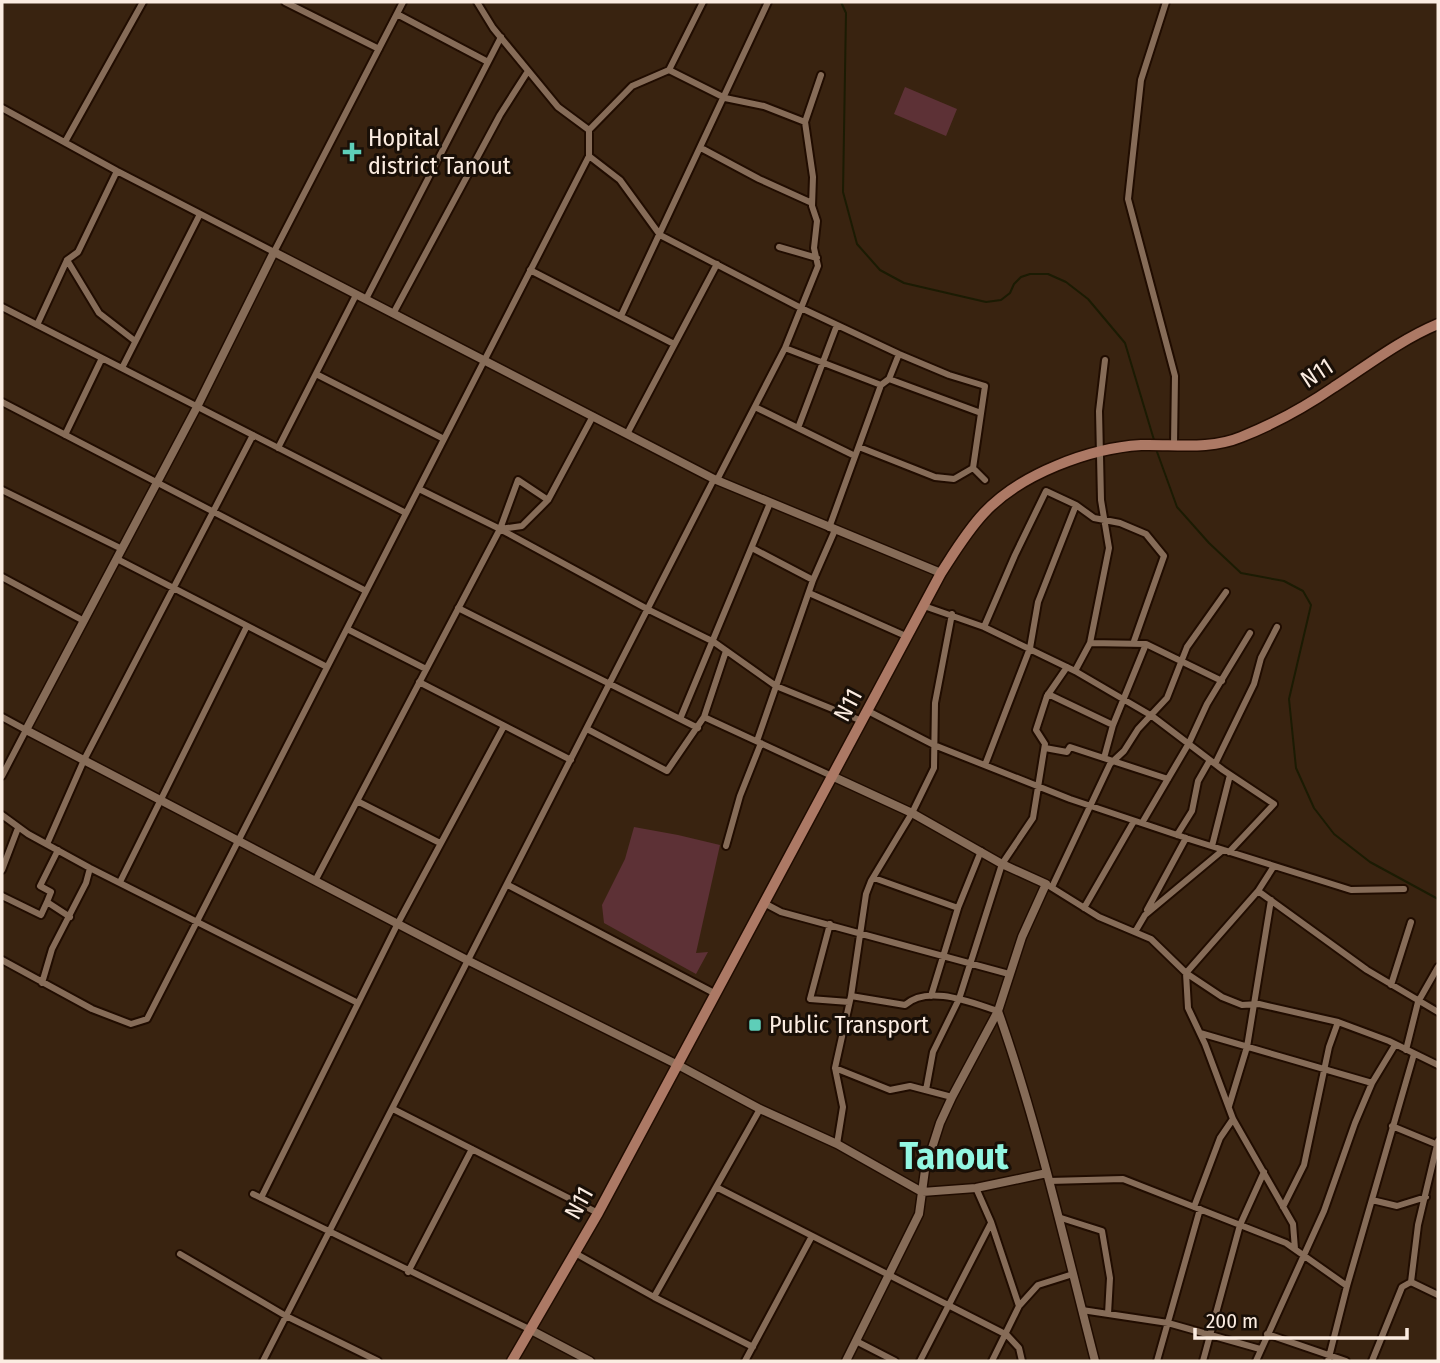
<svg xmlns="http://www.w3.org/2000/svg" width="1440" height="1363" font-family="'Fira Sans Condensed',sans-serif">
	<rect width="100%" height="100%" fill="#392310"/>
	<path fill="#5d3136" d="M905 87 957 109 946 136 894 114Z
		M634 827 678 835 720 845 696 953 708 952 696 974 604 923 602 905 625 859Z"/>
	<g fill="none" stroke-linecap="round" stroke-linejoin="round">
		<path stroke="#1b1b03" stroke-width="2" d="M841 2 846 13 843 192 857 244 880 270 904 283 986 302 1001 300 1010 293 1014 284 1021 277 1030 274H1048L1066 282 1088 299 1125 343 1154 440
			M1156 449 1177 507 1209 543 1241 573 1284 581 1303 591 1311 605 1289 699 1296 768 1314 808 1334 834 1370 862 1438 899"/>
		<g stroke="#200c00" stroke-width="10">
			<path id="minor" d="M285 2 379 49
				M477 2 493 28 558 107 589 130
				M1166 2 1141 80 1128 199 1175 376 1174 445
				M397 14 488 62
				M669 70 703 2
				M2 108 117 171 274 252 403 2
				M65 142 143 2
				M701 148 759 179 812 203
				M589 156V130L632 86 669 70 725 98 764 106 805 122
				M779 247 817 258
				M67 260 78 252 117 171
				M530 270 674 344
				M366 299 501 37
				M2 307 406 513
				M393 314 500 115 528 71
				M621 316 768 2
				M37 325 67 260 99 313 135 341
				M785 348 881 385
				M122 368 200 214
				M316 374 444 439
				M889 379 981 413
				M2 402 366 591
				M755 407 855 456
				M798 428 837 325
				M627 434 717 264
				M65 435 102 358
				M859 447 935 477 954 479 973 468
				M278 448 356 295
				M717 480 785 348 818 266 814 248 817 221 812 206 813 177 805 122 821 75
				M419 489 500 529 649 610 714 642 776 686 862 721
				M2 490 122 549
				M829 528 881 385 889 379 899 354
				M500 529 518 480 548 500
				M752 548 813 580
				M117 559 327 667
				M2 577 84 621
				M809 593 908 637
				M924 606 984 627 1075 671 1152 716 1223 770 1274 804 1229 852
				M458 608 698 728
				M984 627 1015 555 1046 491 1076 505 1094 518 1120 523 1146 534 1164 556 1133 644
				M347 629 426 669
				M1090 643 1146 644 1222 681
				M1075 671 1090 643 1109 548 1101 500 1099 411 1105 360
				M419 682 571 760
				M1048 694 1113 725
				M868 711 934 745 1070 799 1192 840 1351 890 1404 889
				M2 717 26 730 2 776
				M704 717 834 777
				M680 719 770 503
				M587 729 667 771 704 717 726 651
				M757 741 813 580 835 530
				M1045 748 1067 752 1070 747 1168 779
				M1104 758 1113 725 1146 644
				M1215 764 1254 684 1261 658 1277 627
				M985 765 1030 648 1038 602 1076 505
				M357 801 440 843
				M2 815 28 834 90 868 358 1003
				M1142 823 1189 743 1207 704 1250 633
				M1177 835 1192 811 1198 781 1210 760
				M47 844 84 760 253 435
				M726 846 740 796 761 743
				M1212 846 1230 775
				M58 850 40 886 51 892 47 902 70 917
				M2 870 18 828
				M874 878 958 908
				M315 881 500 529 522 526 548 500 593 416
				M120 882 247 626
				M1046 884 1099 917 1151 939 1186 973 1188 1008 1205 1044 1233 1119 1293 1224 1295 1249
				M508 885 716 994
				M1052 887 1110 764 1124 751 1138 729 1167 698 1187 647 1226 592
				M1258 891 1274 866
				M2 896 41 915 47 902
				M764 903 781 912 1009 974
				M1084 908 1134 821
				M1147 910 1186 838
				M830 924 810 999 849 1002
				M1135 932 1145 915 1223 850
				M2 960 92 1009 131 1024 147 1019 589 156 620 180 660 235 801 308 899 354 949 375 985 386 973 468 985 480
				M42 983 52 949 86 883 90 868
				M1391 985 1411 922
				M851 996 905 1005C928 984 972 1003 998 1011
				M931 996 958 908 981 851
				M1438 1012 1367 970 1258 891 1186 973 1222 997 1242 1005 1259 1004 1338 1022 1389 1041 1438 1065
				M1200 1033 1372 1083
				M1406 1050 1418 1002 1438 967
				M835 1068 890 1090 910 1086 952 1097
				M926 1090 933 1052 959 999 1002 864 1033 818 1045 744 1036 730 1047 696 1067 667
				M1229 1106 1247 1047 1271 900
				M393 1109 598 1213
				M1392 1126 1438 1145
				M837 1144 843 1107 835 1068 851 996 866 894 871 881 912 813 934 768 935 703 952 614
				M1049 1181 1123 1179 1286 1243 1347 1286
				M716 1187 1007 1335 1019 1348 1022 1361
				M976 1188 991 1222 1019 1306 992 1361
				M253 1194 529 1329
				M261 1198 398 923 504 726
				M1372 1200 1397 1206 1426 1197
				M1194 1207 1220 1138 1233 1119
				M1283 1207 1304 1165 1329 1047 1338 1022
				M1058 1217 1102 1231 1110 1278 1108 1314
				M575 1253 654 1297 753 1347
				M180 1254 286 1316 378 1361
				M408 1272 472 1149
				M1411 1282 1438 1295
				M654 1297 760 1109
				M1019 1306 1038 1285 1073 1274
				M1082 1310 1168 1323 1260 1349
				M1267 1334 1346 1361
				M856 1341 895 1361
				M263 1361 714 479
				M745 1361 812 1236
				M920 1361 991 1223
				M1157 1361 1200 1209
				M1203 1361 1240 1225 1264 1172
				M1256 1361 1324 1211 1355 1123 1372 1083 1395 1045
				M1328 1361 1347 1286 1414 1054
				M1372 1361 1402 1287 1411 1282 1418 1225 1438 1141"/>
		</g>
		<g stroke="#200c00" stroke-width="11">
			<path id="tertiary" d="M941 573 714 479 274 252 197 407 26 730 469 961 678 1065 760 1109 837 1144 922 1192 976 1188 1047 1173
				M834 777 912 813 1002 864 1046 884 1022 937 998 1011 952 1097 940 1123 925 1170 919 1214 846 1361
				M998 1011C1038 1125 1065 1244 1095 1361
				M529 1329 590 1361"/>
		</g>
		<g stroke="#200c00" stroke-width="13">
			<path id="primary" d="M512 1361 598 1213 941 573C954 553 967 531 984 513 1020 474 1090 448 1141 445 1174 444 1210 450 1241 437 1274 424 1305 407 1334 387 1368 365 1400 340 1438 324"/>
		</g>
		<use href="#minor" stroke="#866c58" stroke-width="6"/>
		<use href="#tertiary" stroke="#866c58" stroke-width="8"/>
		<use href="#primary" stroke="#ac7965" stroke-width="10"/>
	</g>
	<g fill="#5eceb8" stroke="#190f07" stroke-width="2.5">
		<path d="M348.5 141.5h7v7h7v7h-7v7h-7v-7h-7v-7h7z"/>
		<rect x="748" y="1018" width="14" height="14" rx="3.5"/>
	</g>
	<g text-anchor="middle" stroke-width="6" stroke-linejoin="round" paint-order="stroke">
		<g font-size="24" fill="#fbece1" stroke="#190f07" text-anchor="start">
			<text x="368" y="146">Hopital<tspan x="368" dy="28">district Tanout</tspan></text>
			<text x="769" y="1033">Public Transport</text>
		</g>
		<g font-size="24" fill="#fbece1" stroke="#190f07">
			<text transform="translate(1317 373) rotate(-33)" y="8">N11</text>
			<text transform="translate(848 705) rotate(-62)" y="8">N11</text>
			<text transform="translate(579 1203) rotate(-61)" y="8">N11</text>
		</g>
		<g font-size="38" font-weight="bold" fill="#92f6e1" stroke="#190f07">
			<text x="954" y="1169">Tanout</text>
		</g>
	</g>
	<rect width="1440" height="1363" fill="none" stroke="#fbece1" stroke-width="7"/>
	<path d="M1195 1328v10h212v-10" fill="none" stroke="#fbece1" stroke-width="3.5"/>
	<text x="1206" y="1328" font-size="21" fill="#fbece1" stroke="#190f07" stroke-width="5" paint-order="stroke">200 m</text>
</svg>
